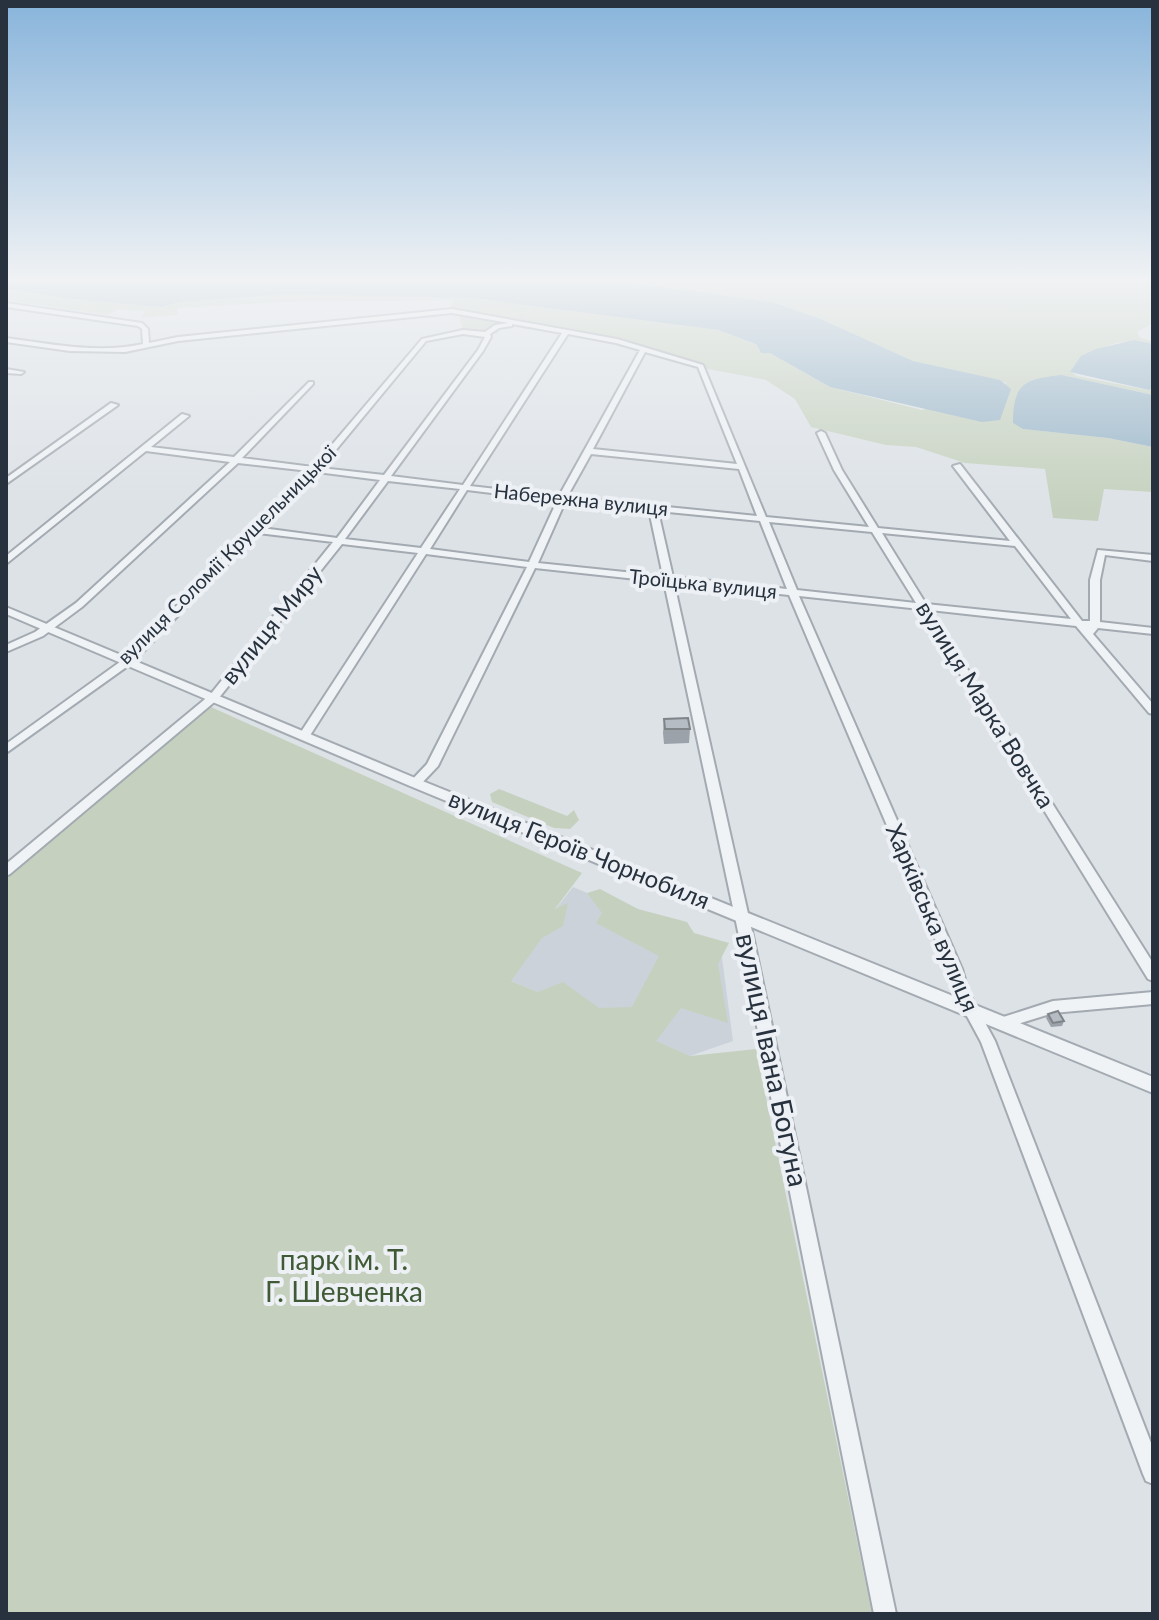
<svg xmlns="http://www.w3.org/2000/svg" width="1159" height="1620" font-family="Lato,sans-serif">
	<rect width="100%" height="100%" fill="#dde2e7"/>
	<path fill="#cbd2d9" d="M573 887 721 950 733 1041 690 1056 502 977Z"/>
	<path fill="#c5d1be" d="M623 282H1153V323L1137 332 1140 338 1153 341V344C1115 336 1098 347 1071 372L1077 376 1148 390 1153 387V395L1062 375 1023 429 1108 438 1153 447V492L1104 489 1098 521 1053 518 1045 469 965 463 916 447 886 445 811 427 795 399 766 380 687 365 634 347 539 328 503 326 497 334 463 331 459 314 450 309 454 300 280 302 177 308 178 315 142 317 145 311 118 309 108 315 6 300V288L161 307 179 302 289 294 400 295 473 298 550 306 718 330 756 344 759 351 770 353 830 387 922 410 1007 383 913 361 821 319 772 302Z
		M211 707 582 873 555 909 568 903 563 926 542 938 511 981 538 992 563 982 599 1008 632 1007 659 956 596 923 602 913 587 893 600 889 638 909 687 922 694 933 729 943 718 964 728 1023 681 1008 656 1041 690 1056 756 1049 872 1614H6V878Z
		M499 789 567 816 574 810 579 820 570 829 554 828 492 802 490 794Z"/>
	<path fill="#98b5c8" d="M6 282H623L772 302 821 319 913 361 1000 380 1011 389 1000 420 982 422 830 387 770 353H761L756 344 718 330 473 298 289 294 179 302 161 307 72 299 10 289 6 288Z
		M1134 340 1153 344V387L1149 390 1070 372 1081 356 1096 349Z
		M1062 375 1153 395V447L1108 438 1023 429 1013 423C1013 381 1027 379 1062 375Z"/>
	<g fill="none" stroke-linecap="round" stroke-linejoin="round">
		<path stroke="#98b5c8" stroke-width="2" d="M1148 282 1153 285"/>
		<g stroke="#a3aab1" stroke-width="4">
			<path id="minor" d="M6 303 142 323 148 329 149 343 178 337 452 309 617 339 703 365 766 517 869 527 834 470 817 433 821 431 825 433 842 470 878 528 1010 541 953 466 960 464 1082 621H1090V580L1098 550 1153 555V561L1105 555 1100 580V622L1153 628V634L1098 628 1093 634 1153 704V714L1149 713 1076 626 930 610 1153 963V981L1148 979 920 609 799 596 962 969 969 993 995 1041 1153 1448V1484L1146 1481 1143 1474 981 1042 955 994 948 969 789 595 674 583 753 936 896 1614H874L739 936 664 582 535 568 438 766 419 786 415 787 409 783 427 764 527 567 426 554 309 737 305 739 299 735 418 553 342 544 218 699 10 874 6 876V864L210 695 333 542 258 533 132 663 6 753V744L124 659 309 471 238 463 82 607 43 636 6 652V645L35 632 76 603 230 462 146 451 6 564V556L182 414 189 416 151 447 234 457 309 382H313V384L242 458 313 467 422 339 463 330 485 332 495 325 509 323 452 313 178 341 125 352 70 351 6 342V338C51 344 98 354 143 344L142 329 138 326 6 307ZM512 324 562 333 463 485 391 476 483 351 491 337 490 334 499 328 512 326ZM463 334 485 337 478 350 384 475 321 468 426 341ZM568 334 616 343 640 350 559 496 470 486ZM645 352 698 367 737 464 593 449ZM591 454 739 469 757 516 567 497ZM317 472 380 480 337 538 262 528ZM388 481 460 489 421 548 345 539ZM467 490 557 501 529 562 430 549ZM565 502 649 510 663 576 538 563ZM658 511 760 521 787 589 673 577ZM769 522 872 532 916 603 797 590ZM882 533 1015 546 1071 619 926 604Z
				M6 369 24 372 21 374 6 373Z
				M111 403 118 405 6 484V478Z
				M1153 992V1004L1053 1013 1002 1029 997 1027 995 1023 997 1019 1053 1001Z"/>
		</g>
		<g stroke="#a3aab1" stroke-width="4">
			<path id="tertiary" d="M6 607 420 780 1153 1077V1093L410 786 6 614Z"/>
		</g>
		<use href="#minor" fill="#f0f3f6" fill-rule="evenodd"/>
		<use href="#tertiary" fill="#f0f3f6" fill-rule="evenodd"/>
	</g>
	<path fill="#9ca2a9" d="M664 719 690 729 689 743 664 744 663 733Z
		M1048 1014 1064 1021 1062 1026 1051 1027 1046 1018Z"/>
	<path fill="#b5bcc4" stroke="#7f8489" stroke-width="2" d="M688 718 690 729H665L664 719Z
		M1058 1011 1064 1021 1053 1023 1048 1014Z"/>
	<linearGradient id="sky" x2="0" y2="1"><stop stop-color="#88b4db"/><stop offset="0.55" stop-color="#f0f2f4"/><stop offset="1" stop-color="#f0f2f4" stop-opacity="0"/></linearGradient>
	<rect width="1159" height="509" fill="url(#sky)"/>
	<g text-anchor="middle" stroke-width="8" stroke-linejoin="round" paint-order="stroke">
		<g font-size="20" fill="#27323e" stroke="#edf1f5">
			<text transform="translate(581 500) rotate(6)" y="7">Набережна вулиця</text>
			<text transform="translate(227 555) rotate(-45)" y="7">вулиця Соломії Крушельницької</text>
			<text transform="translate(703 584) rotate(6)" y="7">Троїцька вулиця</text>
		</g>
		<g font-size="24" fill="#27323e" stroke="#edf1f5">
			<text transform="translate(272 625) rotate(-51)" y="8">вулиця Миру</text>
			<text transform="translate(985 705) rotate(58)" y="8">вулиця Марка Вовчка</text>
			<text transform="translate(579 850) rotate(22)" y="8">вулиця Героїв Чорнобиля</text>
			<text transform="translate(932 918) rotate(67)" y="8">Харківська вулиця</text>
		</g>
		<g font-size="28" fill="#27323e" stroke="#edf1f5">
			<text transform="translate(772 1060) rotate(78)" y="10">вулиця Івана Богуна</text>
		</g>
		<g font-size="28" fill="#3f5a34" stroke="#edf1f5">
			<text x="344" y="1270">парк ім. Т.<tspan x="344" dy="32">Г. Шевченка</tspan></text>
		</g>
	</g>
	<rect width="1159" height="1620" fill="none" stroke="#27323e" stroke-width="16"/>
</svg>
